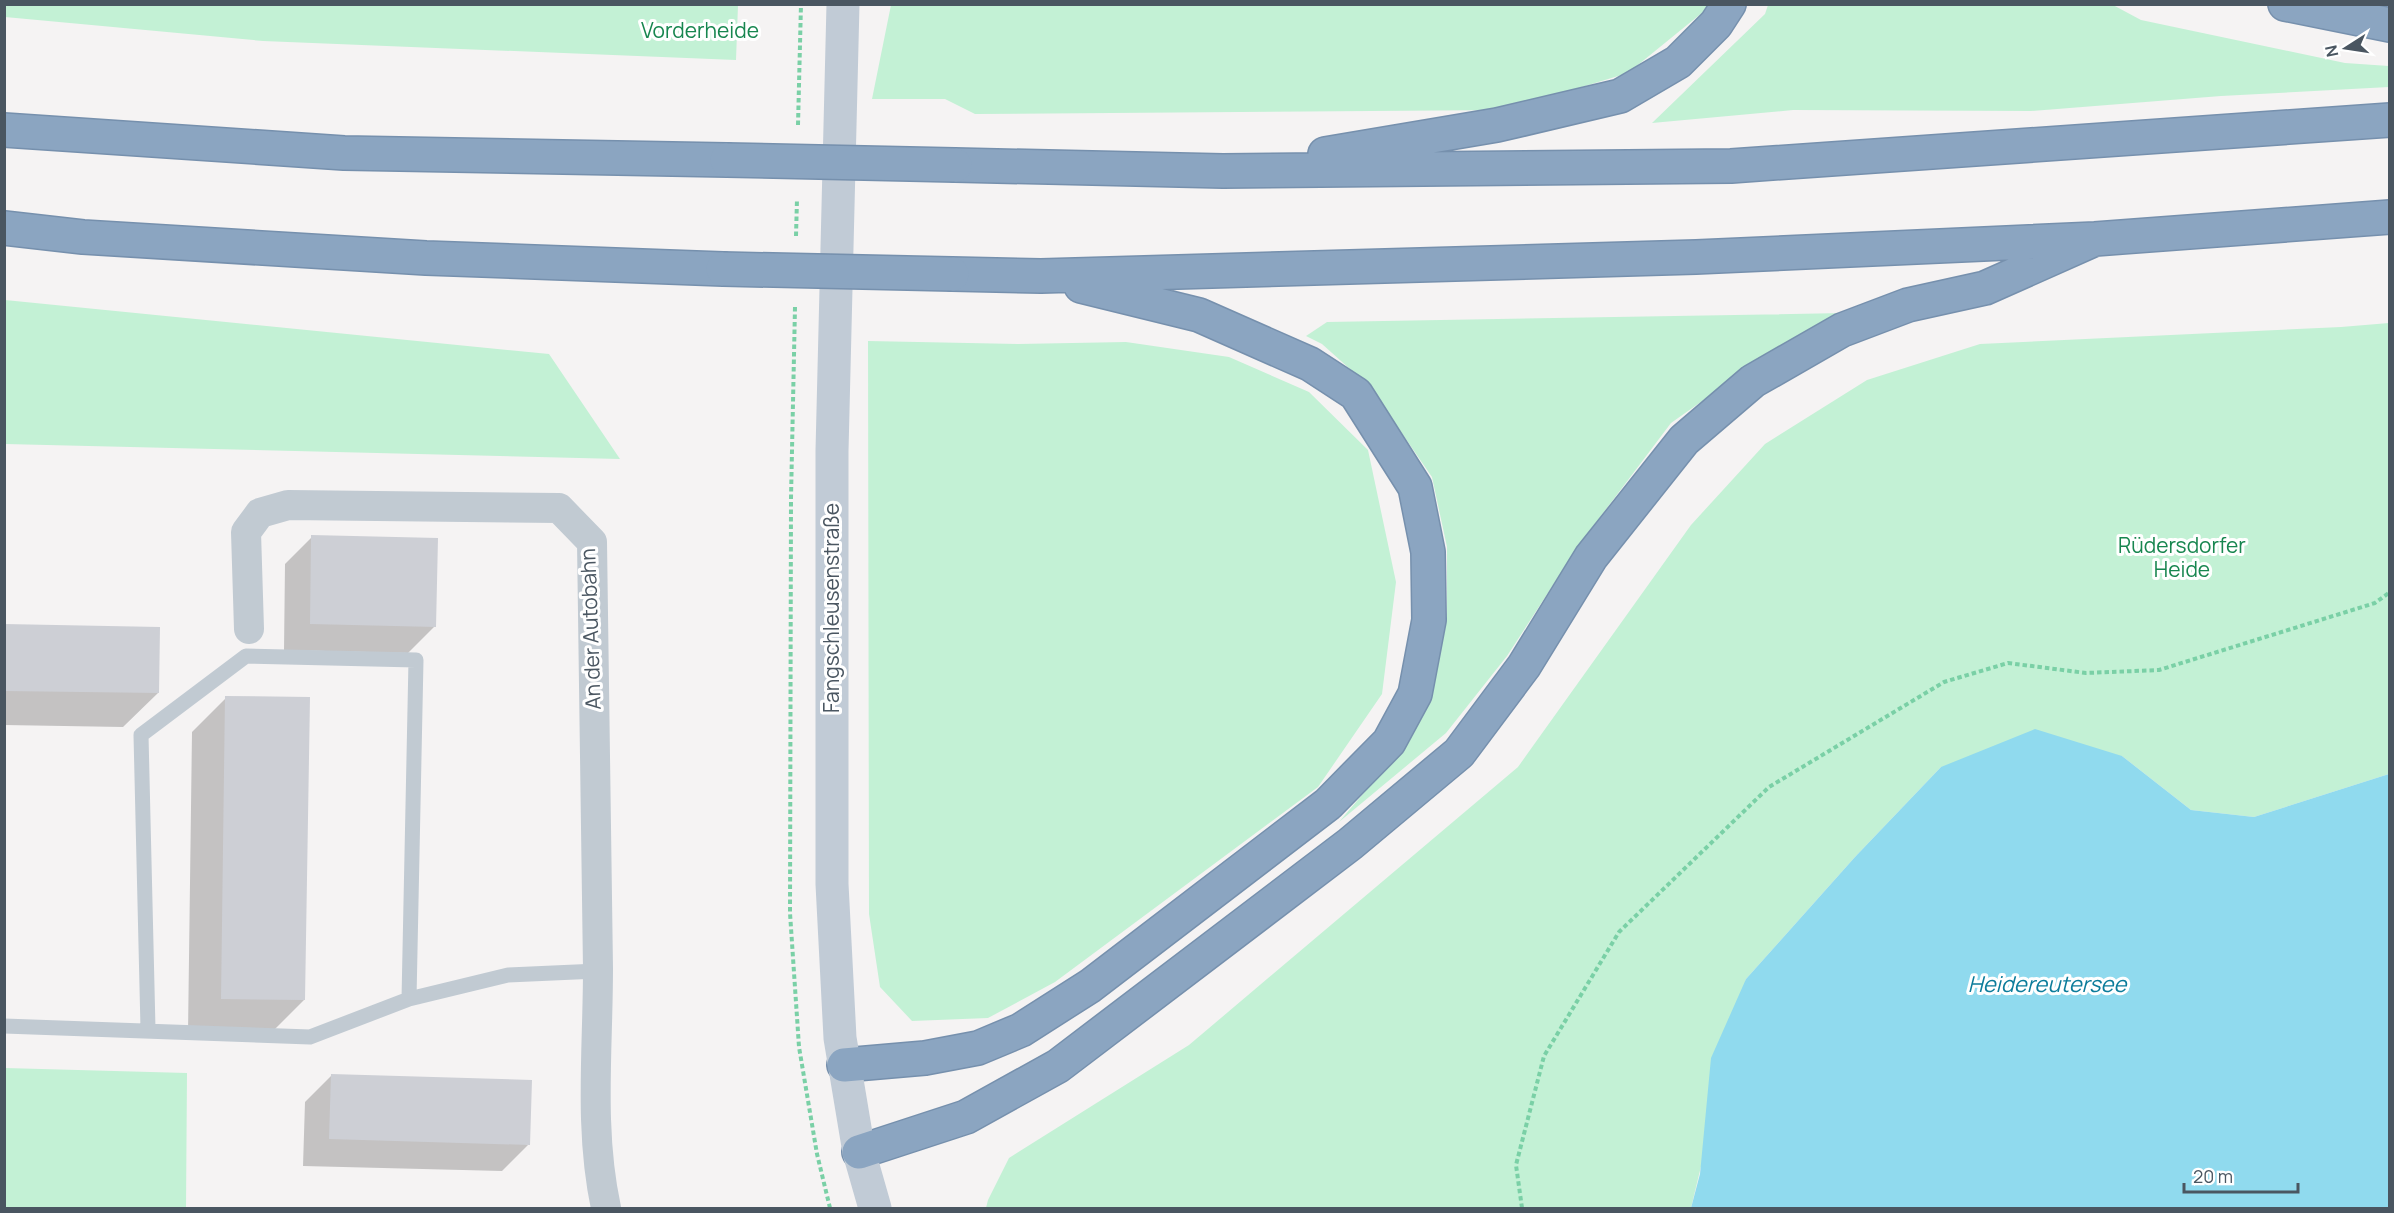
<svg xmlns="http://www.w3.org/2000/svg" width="2394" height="1213" font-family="Manrope,sans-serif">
	<rect width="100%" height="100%" fill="#f5f3f3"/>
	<path fill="#c3f1d5" d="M4 5H738L736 60 263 41 5 17Z
		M891 5H1708L1703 12 1628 73 1506 110 975 114 945 99H872Z
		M1768 5H2113L2141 20 2345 63 2389 66V87L2221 96 2031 111 1793 110 1652 123 1765 14Z
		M5 300 549 354 620 459 5 444Z
		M1845 313 1739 375 1671 423 1579 545 1507 656 1446 733 1339 822 1380 774 1432 695 1447 613V547L1432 477 1370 387 1322 344 1306 336 1327 322Z
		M2389 323V774L2254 817 2191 810 2122 756 1941 767 1855 857 1746 979 1691 1208H986L988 1200 1009 1158 1189 1045 1518 767 1691 525 1765 444 1867 380 1980 344 2341 327Z
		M868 341 1018 344 1126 342 1229 357 1309 392 1368 450 1396 582 1382 694 1318 787 1055 982 988 1018 912 1021 880 987 869 914Z
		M5 1068 187 1073 186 1208H5Z"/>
	<path fill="#90daee" d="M2035 729 2122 756 2191 810 2254 817 2389 774V1208H1691L1700 1174 1711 1058 1746 979 1855 857 1941 767Z"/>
	<path fill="#0003" d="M312 537 435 626 408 653 284 650 285 564Z
		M4 626 158 693 123 727 4 725Z
		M226 698 304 1000 270 1034 188 1033 192 732Z
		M331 1076 528 1145 502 1171 303 1166 305 1102Z"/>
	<path fill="#cdcfd5" d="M311 535 438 538 436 627 310 624Z
		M4 624 160 627 159 693 4 691Z
		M225 696 310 697 305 1000 221 999Z
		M331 1074 532 1080 530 1145 329 1139Z"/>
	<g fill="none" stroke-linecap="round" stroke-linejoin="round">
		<g stroke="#7690ad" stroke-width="36">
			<path id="highway" d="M2285 4 2390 25
				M4 130 344 153 727 160
				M1325 154 1497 125 1620 96 1678 62 1716 24 1729 4
				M955 165 1223 171 1731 166 2390 120
				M4 228 83 237 426 258 723 269
				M952 274 1041 276 1696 257 2095 239 2390 217
				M844 1065 925 1058 978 1048 1021 1030 1090 986 1328 804 1389 742 1415 694 1429 620 1428 552 1415 487 1356 394 1310 364 1199 315 1081 286
				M859 1152 966 1117 1058 1066 1350 844 1459 753 1524 666 1591 557 1684 440 1753 381 1842 330 1908 305 1985 288 2095 239"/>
		</g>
		<path stroke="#7ad0a6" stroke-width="4" stroke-dasharray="4.5 3" stroke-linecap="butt" d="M798 125 801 4
			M796 236 797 199
			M795 307 791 498 790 913 799 1047 817 1154 830 1208
			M1522 1208 1516 1165 1544 1056 1619 932 1769 787 1944 682 2008 663 2086 673 2159 670 2375 603 2390 592"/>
		<path stroke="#c1cad2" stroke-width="15" d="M4 1026 310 1037 409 999 508 975 598 971
			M148 1029 141 735 246 656 416 660 409 999"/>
		<path stroke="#c1cad2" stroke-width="30" d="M249 629 246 532 260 513 288 505 559 508 592 542C594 685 597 827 598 969 598 1049 589 1129 606 1208"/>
		<path stroke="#c1cbd6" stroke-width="33" d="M843 4 832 451V884L840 1038 859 1152 875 1208"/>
		<use href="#highway" stroke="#8ba5c1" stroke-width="33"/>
		<g stroke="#7690ad" stroke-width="36" stroke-linecap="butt">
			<path id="highway-bridge" d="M727 160 955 165
				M723 269 952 274"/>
		</g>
		<use href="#highway-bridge" stroke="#8ba5c1" stroke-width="33"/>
	</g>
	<g text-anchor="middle" stroke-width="6" stroke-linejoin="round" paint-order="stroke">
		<g font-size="21" fill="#17864f" stroke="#fff">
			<text x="700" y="38">Vorderheide</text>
			<text x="2182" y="553">Rüdersdorfer<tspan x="2182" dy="24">Heide</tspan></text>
		</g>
		<g font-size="21" fill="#4a5661" stroke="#fff">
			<text transform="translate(832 608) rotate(-90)" y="7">Fangschleusenstraße</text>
			<text transform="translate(591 629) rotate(-92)" y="7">An der Autobahn</text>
		</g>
		<g font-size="22" font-style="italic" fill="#0c7c9b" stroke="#fff">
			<text x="2047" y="992">Heidereutersee</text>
		</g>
	</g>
	<rect width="2394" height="1213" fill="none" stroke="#4a5661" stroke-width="12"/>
	<g transform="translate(2346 48) rotate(258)" stroke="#ffffff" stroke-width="4.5" paint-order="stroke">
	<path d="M0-4.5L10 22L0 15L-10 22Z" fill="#4a5661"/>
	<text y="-9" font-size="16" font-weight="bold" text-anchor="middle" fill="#4a5661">N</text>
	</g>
	<path d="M2184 1183v9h114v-9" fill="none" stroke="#4a5661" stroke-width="3"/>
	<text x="2193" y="1183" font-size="18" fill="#4a5661" stroke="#ffffff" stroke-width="4.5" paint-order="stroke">20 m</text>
</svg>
